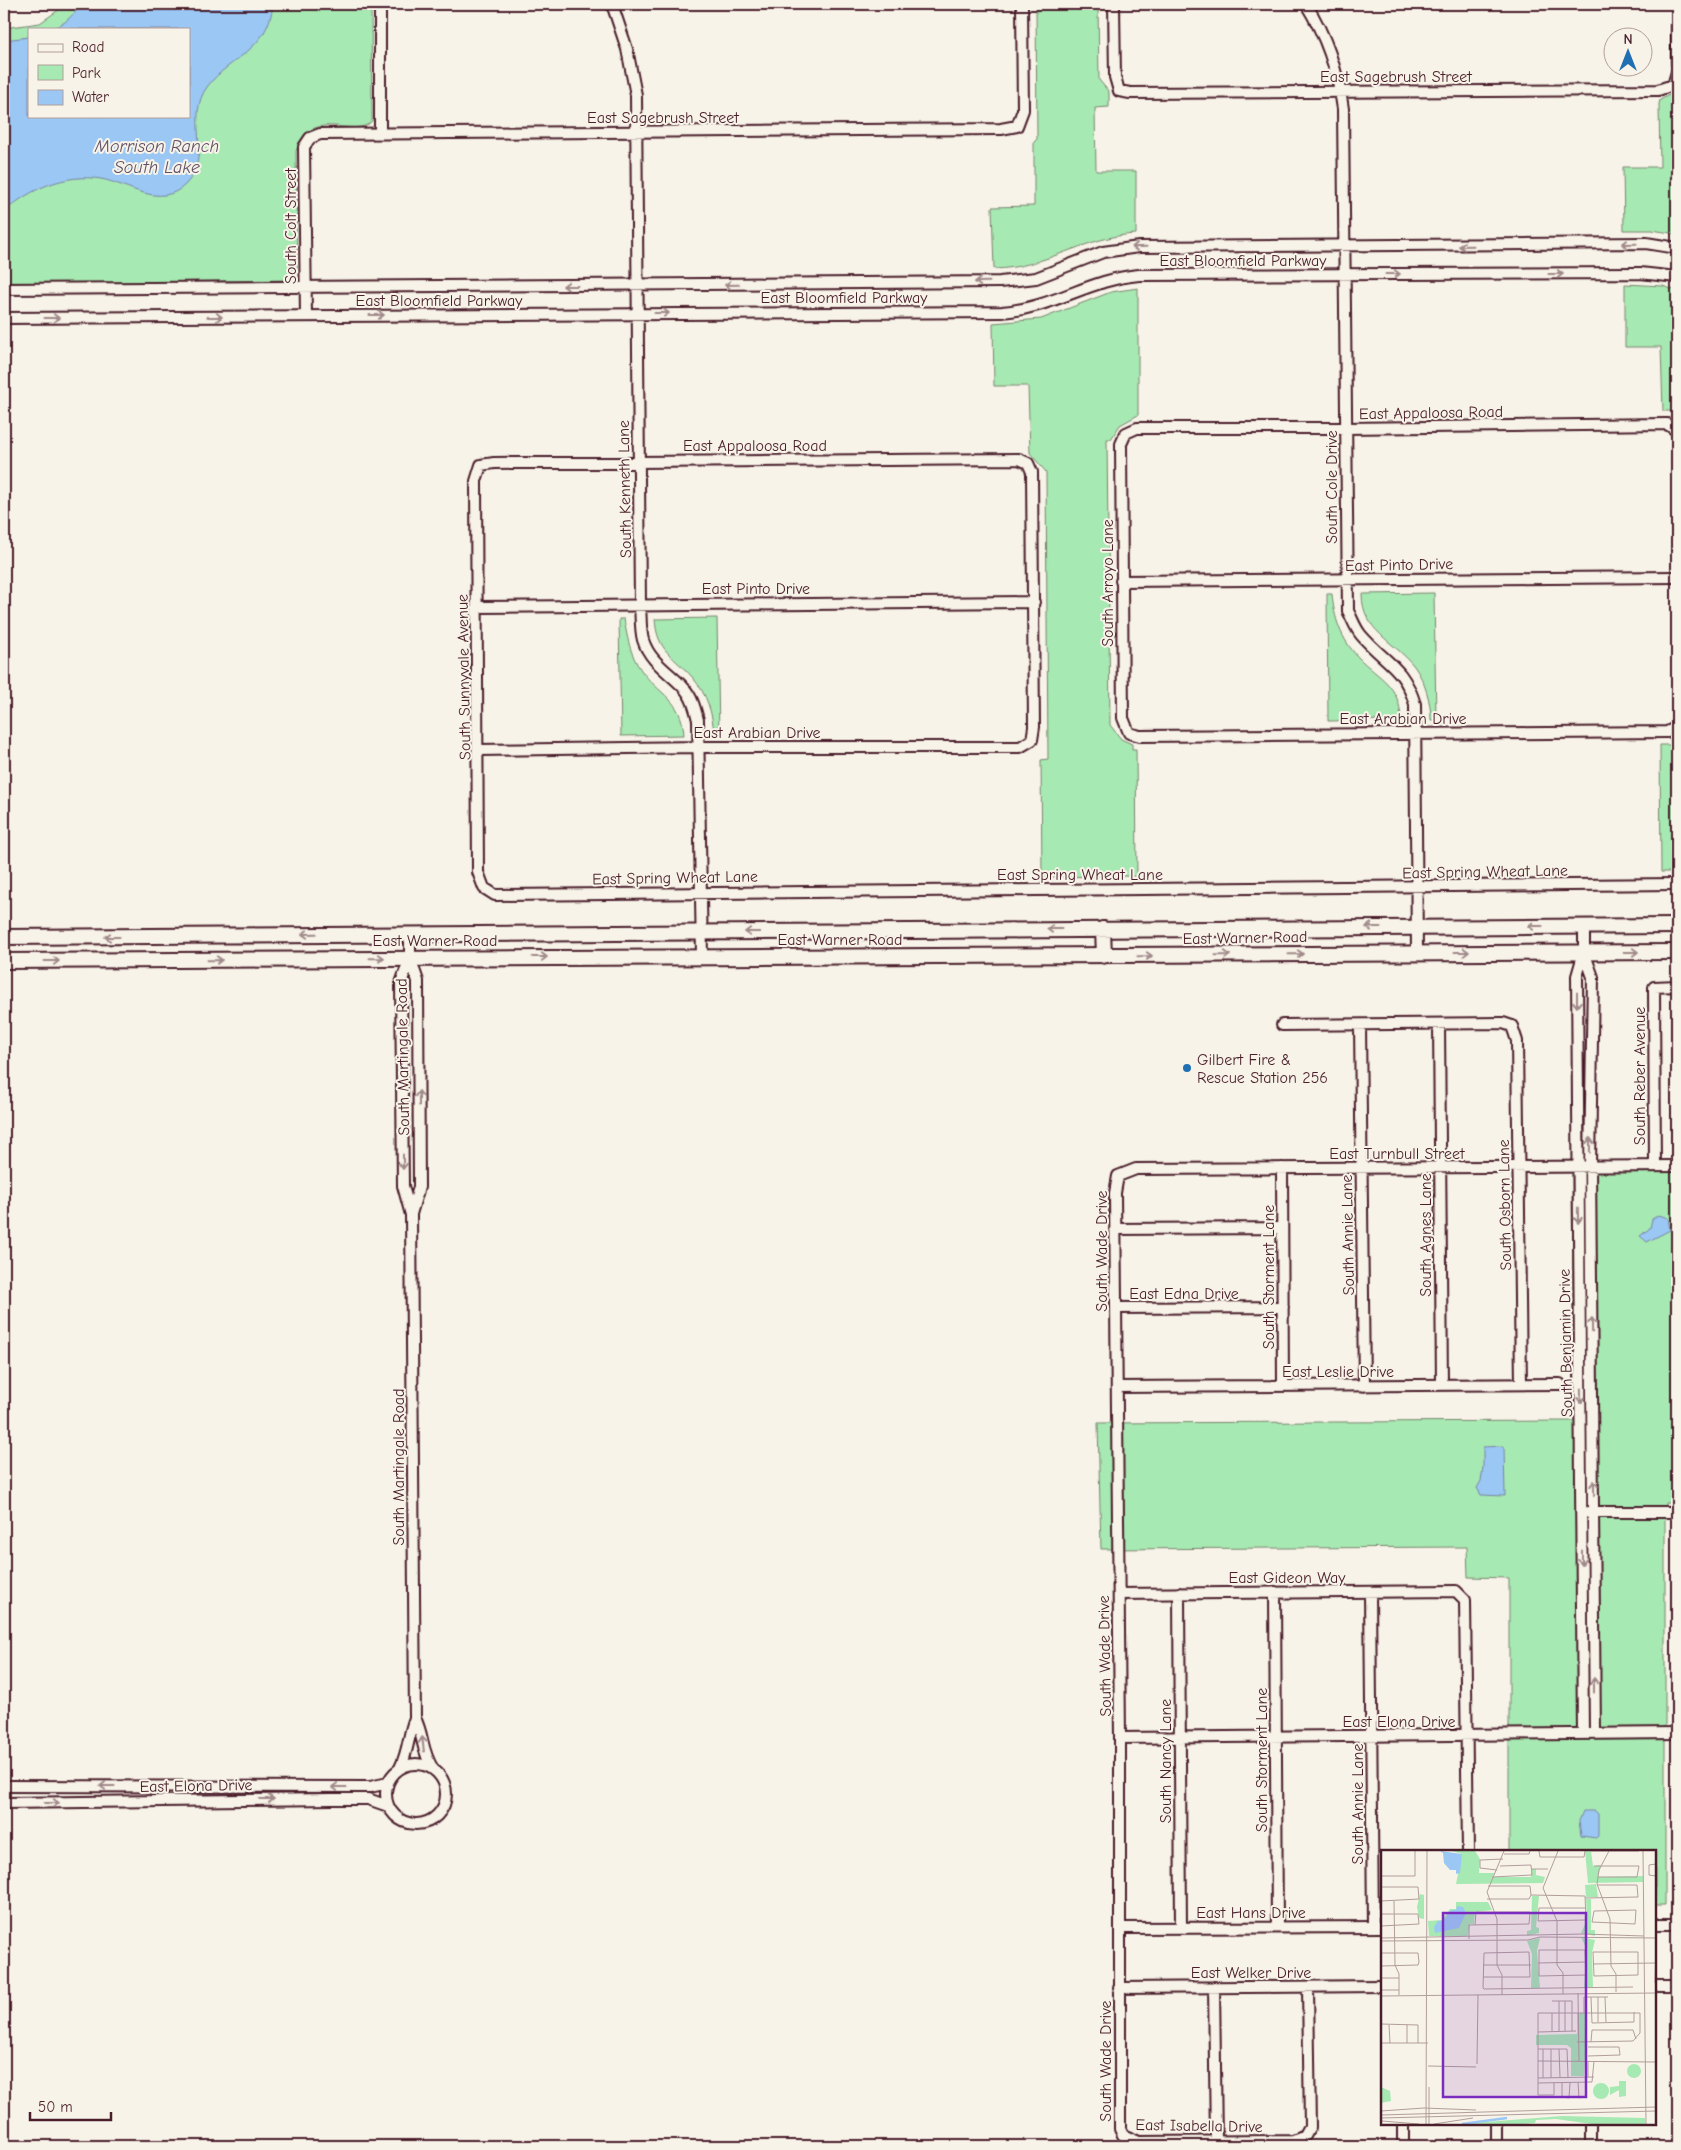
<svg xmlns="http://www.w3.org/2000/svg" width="1681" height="2150" font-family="'Comic Neue',sans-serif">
	<rect width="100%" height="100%" fill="#f7f3e8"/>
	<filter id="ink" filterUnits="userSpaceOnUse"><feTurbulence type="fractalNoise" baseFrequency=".02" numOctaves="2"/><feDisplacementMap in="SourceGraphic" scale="10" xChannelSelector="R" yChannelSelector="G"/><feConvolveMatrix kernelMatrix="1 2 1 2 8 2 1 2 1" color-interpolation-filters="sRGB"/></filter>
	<g filter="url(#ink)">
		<path fill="#a7e9b2" stroke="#78846e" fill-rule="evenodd" d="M67 4H371L372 121C354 141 312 104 296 151L297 271 291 280 4 284V28L40 23ZM29 29H189V116H29Z
			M1036 4H1098L1099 80 1109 92V107L1095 108 1096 171H1136V234C1086 236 1045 268 994 269L992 207 1034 206V142L1037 139Z
			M1677 91V234L1652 230H1624L1623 167H1660L1659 104 1660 100Z
			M1625 284 1663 286 1677 291V415L1670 411H1663L1661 347H1625Z
			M1138 288V415L1120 425 1111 439H1107L1110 725 1121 739 1132 744V749H1136L1137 876 1042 877 1041 760 1048 759 1046 472 1030 453 1028 386H994L993 323 1041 319 1111 292Z
			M1434 593 1436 720H1431C1431 702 1425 681 1414 666 1394 641 1362 631 1362 594Z
			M1327 594H1332C1334 618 1341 639 1358 657 1379 679 1400 684 1401 720L1328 721Z
			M717 618 719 735H714C713 714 707 694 693 678 674 656 657 652 655 619Z
			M619 619H624C627 636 630 655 641 670 659 695 682 699 684 735L621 736Z
			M1677 741V872H1661L1660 745H1669Z
			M1677 1171V1503H1665V1905H1655V1851H1509V1578L1468 1577 1467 1547 1101 1549 1098 1423 1574 1421 1572 1172Z"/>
		<path fill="#9ac7f4" stroke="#7a84a4" d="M84 4H273C268 52 230 56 207 87 185 117 213 156 186 184 160 210 129 184 101 179 65 173 30 189 4 212V40L29 37V116H189V29H52L65 22Z
			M1659 1215 1668 1218 1670 1230 1647 1242 1640 1236 1650 1228 1652 1219Z
			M1504 1446 1505 1496 1481 1495 1477 1488 1481 1481 1483 1467V1447Z
			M1583 1811H1595L1598 1814V1836L1596 1838 1581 1836 1579 1821Z"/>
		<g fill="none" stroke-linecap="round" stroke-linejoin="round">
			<g stroke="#4a1f2b" stroke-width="14">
				<path id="minor" d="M380 4V134
					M612 4 627 49 636 95 640 604C641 615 640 629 643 640 650 662 669 672 683 687 692 696 695 708 698 720L702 957
					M1114 4 1115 77 1119 91 1130 93 1658 90 1673 85 1677 72
					M1306 4C1326 36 1338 72 1343 109L1348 611C1352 618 1355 628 1361 635 1385 663 1403 665 1415 704L1417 952
					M1677 4V63
					M4 289 1000 282 1036 278 1103 252 1139 247 1646 243 1677 248
					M306 316 304 147 310 138 320 134 1001 129 1017 126 1023 110 1022 4
					M4 318 1002 312C1053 308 1090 279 1139 275L1640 273 1677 277
					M1677 431 1667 424 1346 428H1137L1126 433 1121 444 1123 718 1129 733 1140 736 1667 732 1677 727
					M1121 581 1677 577
					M478 607 1034 602
					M479 750 699 747H1020L1032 740 1034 727 1032 472 1028 463 1019 459 494 463 481 465 476 481 478 872 484 888 495 895 1677 884
					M410 933V958L418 981 419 1187 411 1214
					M1584 952 1593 977 1590 1166 1595 1734
					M1439 1024 1442 1385
					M1282 1025 1503 1023 1512 1026 1517 1041 1521 1384
					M1360 1025 1364 1386
					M1655 1166 1654 987 1677 986
					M1282 1168 1283 1386
					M1115 1229 1282 1228
					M1116 1308 1283 1307
					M1117 1387 1560 1384
					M1588 1512H1677
					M1275 1592 1277 1927
					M1370 1592 1373 1927
					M1179 1593 1181 1928
					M1119 1594 1456 1591 1465 1600 1468 1851
					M415 1718C424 1736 421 1750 433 1769
					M1583 1734 1577 976 1584 952V926
					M1120 1738 1677 1733
					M386 1794a30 30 0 1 1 60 0a30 30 0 1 1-60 0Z
					M400 1768C409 1750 408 1735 415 1718L411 1215 403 1186 401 983 410 958
					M4 1786 370 1787 388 1783
					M4 1803 332 1799H368L388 1806
					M1655 1924H1677
					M1120 1928 1382 1927
					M1655 1985H1677
					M1214 1987 1216 2142
					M1308 1987 1310 2127 1305 2136 1293 2141 1139 2142 1123 2135 1120 2129V1738L1115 1193 1118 1176 1136 1169 1677 1166
					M1119 1988 1382 1986
					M1403 2124V2146
					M1591 2124V2146
					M1497 2146V2124"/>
			</g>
			<g stroke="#4a1f2b" stroke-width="18">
				<path id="major" d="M1103 929 1104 956
					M4 937 1677 926
					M4 961 1677 952"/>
			</g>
			<use href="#minor" stroke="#f7f3e8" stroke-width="10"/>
			<use href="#major" stroke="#f7f3e8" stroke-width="14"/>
		</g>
		<defs><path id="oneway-shaft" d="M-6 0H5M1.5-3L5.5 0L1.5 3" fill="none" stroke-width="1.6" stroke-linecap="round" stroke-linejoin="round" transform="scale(1.25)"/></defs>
		<g stroke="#a0898a">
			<use href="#oneway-shaft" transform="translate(1629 244) rotate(179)"/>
			<use href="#oneway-shaft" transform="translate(1466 246) rotate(179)"/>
			<use href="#oneway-shaft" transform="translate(1139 247) rotate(178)"/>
			<use href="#oneway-shaft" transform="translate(1393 274)"/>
			<use href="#oneway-shaft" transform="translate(1556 274)"/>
			<use href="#oneway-shaft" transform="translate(982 282) rotate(179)"/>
			<use href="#oneway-shaft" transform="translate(732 285) rotate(179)"/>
			<use href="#oneway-shaft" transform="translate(570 286) rotate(180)"/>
			<use href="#oneway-shaft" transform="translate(662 313)"/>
			<use href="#oneway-shaft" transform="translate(377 315)"/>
			<use href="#oneway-shaft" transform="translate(215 317)"/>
			<use href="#oneway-shaft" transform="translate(52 318)"/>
			<use href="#oneway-shaft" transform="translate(1535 926) rotate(180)"/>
			<use href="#oneway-shaft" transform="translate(1373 927) rotate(180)"/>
			<use href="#oneway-shaft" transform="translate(1054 929) rotate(180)"/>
			<use href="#oneway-shaft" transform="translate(752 932) rotate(180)"/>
			<use href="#oneway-shaft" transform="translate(309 934) rotate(179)"/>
			<use href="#oneway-shaft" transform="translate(112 937) rotate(180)"/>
			<use href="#oneway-shaft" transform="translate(1462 952)"/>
			<use href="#oneway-shaft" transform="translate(1631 952)"/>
			<use href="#oneway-shaft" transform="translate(1296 954) rotate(-1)"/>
			<use href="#oneway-shaft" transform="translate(1223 955) rotate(-1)"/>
			<use href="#oneway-shaft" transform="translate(1145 956) rotate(-1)"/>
			<use href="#oneway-shaft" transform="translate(540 957)"/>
			<use href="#oneway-shaft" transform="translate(377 958) rotate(-1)"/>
			<use href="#oneway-shaft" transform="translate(215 960) rotate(-1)"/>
			<use href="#oneway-shaft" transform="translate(52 961)"/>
			<use href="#oneway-shaft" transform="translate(1577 1000) rotate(90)"/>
			<use href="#oneway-shaft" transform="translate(419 1098) rotate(-90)"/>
			<use href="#oneway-shaft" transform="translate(1590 1145) rotate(-89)"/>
			<use href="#oneway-shaft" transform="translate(403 1162) rotate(90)"/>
			<use href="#oneway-shaft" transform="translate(1578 1216) rotate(89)"/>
			<use href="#oneway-shaft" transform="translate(1592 1325) rotate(-91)"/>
			<use href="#oneway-shaft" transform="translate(1581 1396) rotate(89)"/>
			<use href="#oneway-shaft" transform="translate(1594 1488) rotate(-91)"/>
			<use href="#oneway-shaft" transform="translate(1582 1558) rotate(90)"/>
			<use href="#oneway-shaft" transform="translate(1594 1685) rotate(-90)"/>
			<use href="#oneway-shaft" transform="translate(423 1744) rotate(-97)"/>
			<use href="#oneway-shaft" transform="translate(107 1786) rotate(-180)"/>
			<use href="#oneway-shaft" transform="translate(339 1787) rotate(-180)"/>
			<use href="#oneway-shaft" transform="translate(267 1799)"/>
			<use href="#oneway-shaft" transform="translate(52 1803)"/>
		</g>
	</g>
	<circle fill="#1f6fb2" stroke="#f7f3e8" stroke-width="2" cx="1187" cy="1068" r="5"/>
	<g text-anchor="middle" stroke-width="4" stroke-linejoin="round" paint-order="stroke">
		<g font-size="16" fill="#4a1f2b" stroke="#f7f3e8">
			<text x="1396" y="82">East Sagebrush Street</text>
			<text x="663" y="123">East Sagebrush Street</text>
			<text transform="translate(290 226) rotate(-90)" y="6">South Colt Street</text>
			<text x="1243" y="266">East Bloomfield Parkway</text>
			<text x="844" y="303">East Bloomfield Parkway</text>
			<text x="439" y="306">East Bloomfield Parkway</text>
			<text transform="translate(1431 412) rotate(-1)" y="6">East Appaloosa Road</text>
			<text x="755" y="451">East Appaloosa Road</text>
			<text transform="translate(1331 487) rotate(-90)" y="6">South Cole Drive</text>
			<text transform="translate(624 489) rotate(-91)" y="6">South Kenneth Lane</text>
			<text transform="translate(1399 564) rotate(-1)" y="6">East Pinto Drive</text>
			<text transform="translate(1107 583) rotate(-90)" y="6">South Arroyo Lane</text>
			<text x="756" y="594">East Pinto Drive</text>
			<text transform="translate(463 677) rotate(-91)" y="6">South Sunnyvale Avenue</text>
			<text x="1403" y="724">East Arabian Drive</text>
			<text x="757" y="738">East Arabian Drive</text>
			<text transform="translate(1485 871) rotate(-1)" y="6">East Spring Wheat Lane</text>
			<text x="1080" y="880">East Spring Wheat Lane</text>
			<text transform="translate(675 877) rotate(-1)" y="6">East Spring Wheat Lane</text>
			<text transform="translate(1245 937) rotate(-1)" y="6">East Warner Road</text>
			<text x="840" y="945">East Warner Road</text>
			<text x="435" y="946">East Warner Road</text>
			<text transform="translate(402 1057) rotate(-91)" y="6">South Martingale Road</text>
			<text transform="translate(1639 1076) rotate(-90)" y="6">South Reber Avenue</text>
			<text x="1397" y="1159">East Turnbull Street</text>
			<text transform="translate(1504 1205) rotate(-91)" y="6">South Osborn Lane</text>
			<text transform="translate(1347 1235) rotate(-91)" y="6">South Annie Lane</text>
			<text transform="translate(1425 1235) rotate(-90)" y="6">South Agnes Lane</text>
			<text transform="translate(1101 1251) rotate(-90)" y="6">South Wade Drive</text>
			<text transform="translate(1268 1277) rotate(-90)" y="6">South Storment Lane</text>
			<text x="1184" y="1299">East Edna Drive</text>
			<text transform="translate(1565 1343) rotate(-91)" y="6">South Benjamin Drive</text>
			<text x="1338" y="1377">East Leslie Drive</text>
			<text transform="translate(398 1467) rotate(-90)" y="6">South Martingale Road</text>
			<text x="1287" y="1583">East Gideon Way</text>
			<text transform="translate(1104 1656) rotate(-91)" y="6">South Wade Drive</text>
			<text x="1399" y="1727">East Elona Drive</text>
			<text transform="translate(1261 1760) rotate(-90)" y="6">South Storment Lane</text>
			<text transform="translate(1165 1761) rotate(-90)" y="6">South Nancy Lane</text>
			<text transform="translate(196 1785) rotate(-1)" y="6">East Elona Drive</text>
			<text transform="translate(1357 1804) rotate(-90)" y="6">South Annie Lane</text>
			<text x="1251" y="1918">East Hans Drive</text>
			<text x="1251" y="1978">East Welker Drive</text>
			<text transform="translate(1105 2061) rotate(-90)" y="6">South Wade Drive</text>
			<text transform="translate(1199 2125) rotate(1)" y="6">East Isabella Drive</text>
		</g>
		<g font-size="16" fill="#4a1f2b" stroke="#f7f3e8" text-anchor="start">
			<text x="1197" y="1065">Gilbert Fire &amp;<tspan x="1197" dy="18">Rescue Station 256</tspan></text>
		</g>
		<g font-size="18" font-style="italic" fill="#625167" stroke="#f7f3e8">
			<text x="157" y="152">Morrison Ranch<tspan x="157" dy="21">South Lake</tspan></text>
		</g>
	</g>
	<g transform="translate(1381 1850)">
		<rect width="275" height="275" fill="#f7f3e8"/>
		<path d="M71 1H94L99 9 98 23H114L111 27H150L151 19H155V25L164 27 162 33 75 34 81 4ZM204 1H210L212 16 220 15 217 27 262 26V32L207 33ZM215 34 217 47H205L204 35ZM39 44 43 45V69L38 68 36 57ZM151 46H158L155 77 158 78V83L146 86V81L150 80ZM205 49H210V80H214V86L200 83 206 70ZM75 52H107L111 60 94 62 93 74H89L87 86H48L47 71 61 70 69 59H75ZM200 87 214 90 211 103 212 138H203L206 100ZM159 88 156 101 159 138H150L151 104 146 91ZM196 163H206L203 226H190V198L186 195H155V185L196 184ZM246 221a7 7 0 1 1 14 0a7 7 0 1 1-14 0ZM238 231H245V246L238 247V240L229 245V237L238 236ZM212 241a8 8 0 1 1 16 0a8 8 0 1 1-16 0ZM0 237 9 241 10 251 0 253ZM181 266 264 268V274H211L175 269 155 270 154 273 143 274H80Z" fill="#a7e9b2"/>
		<path d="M59 1 81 4 79 23 75 24V20H69L63 13 62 3ZM76 56 82 57 85 63 78 78 54 83 53 77 57 71H62L70 60H75Z" fill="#9ac7f4"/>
		<path fill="none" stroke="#9ac7f4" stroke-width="2.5" d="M81 274 126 268"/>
		<path fill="none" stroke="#b29e9c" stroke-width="1" d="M158 1 159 7H203L204 1M177 1 162 38 176 71V115L182 123V144M210 1H258M228 1 218 20 216 34 229 69 230 116 235 124V142M262 1 265 274M123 4H148L149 1M275 14 268 15V25L275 26M213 16H258L256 27H217M151 19H167M116 20 99 18V10L122 9M0 26H34V1M111 27 151 25 150 15 119 16M0 37H37L38 49 0 51M150 45 204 46 205 69 204 70 157 71 158 58H204M204 48 257 47 256 35H216M106 49H148L150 45 149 36H107M13 51 14 115 18 124V145M255 60 254 74 211 72 213 61ZM0 64H37L38 74 0 76M0 88 202 84 263 86M88 89V75L148 74 149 62H95L94 75M0 91 147 90 159 87 275 88M158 100H204L205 125 158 126ZM212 102H257V125L213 126ZM0 103H37L38 112 37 115 0 116M157 113 205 112M212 114 274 113M102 115H150M102 127H149L148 102 103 103 102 138 103 139 252 137M0 128H18M274 133 275 96M0 140H18M197 143 198 211M121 145V125L116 115V69L106 42 123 1M0 146 275 143M210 147 211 173 253 172V162M217 147V172M224 147 225 172M171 151H191V181M178 151V181M184 151V181M171 163V181M203 163V147H227M0 174 37 175V193M8 175 9 193M26 175V193M157 182 195 181M210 192 211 180H252L255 189M0 193H47M207 197H238L239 205 207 206M157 199H186L187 227M162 199V228M170 199V228M178 199 179 227M157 211 275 212M207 211V227M96 214 97 145M47 216 95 217M157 228 213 227M197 232 198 248 205 246V232M157 233 211 232 213 211M173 233V245H157V163H259V183L252 191 196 192M181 233V247L188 248 189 233M48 237V274M0 261 43 258 95 260M0 265 275 257M0 268 275 261M1 271 38 274M45 274 46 1M53 274 92 268"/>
		<path fill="#7b2cbf" fill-opacity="0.15" stroke="#7b2cbf" stroke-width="2.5" d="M62 63H205V247H62Z"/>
		<rect width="275" height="275" fill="none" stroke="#4a1f2b" stroke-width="2.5"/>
	</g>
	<rect width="1681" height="2150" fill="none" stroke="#f7f3e8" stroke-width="20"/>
	<rect x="10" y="10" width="1661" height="2130" fill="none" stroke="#4a1f2b" stroke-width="2" filter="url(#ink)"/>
	<rect x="28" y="28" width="162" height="90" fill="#f7f3e8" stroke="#b29e9c"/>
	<rect x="38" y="44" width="25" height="8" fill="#f7f3e8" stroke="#b29e9c"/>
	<text x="72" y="52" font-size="15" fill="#4a1f2b">Road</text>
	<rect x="38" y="65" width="25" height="15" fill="#a7e9b2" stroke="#b29e9c"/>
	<text x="72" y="78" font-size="15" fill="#4a1f2b">Park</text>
	<rect x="38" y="90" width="25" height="15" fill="#9ac7f4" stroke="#b29e9c"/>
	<text x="72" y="102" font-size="15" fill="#4a1f2b">Water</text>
	<g transform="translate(1628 52)"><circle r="24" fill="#f7f3e8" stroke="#b29e9c"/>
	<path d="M0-4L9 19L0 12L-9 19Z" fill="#1f6fb2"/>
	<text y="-8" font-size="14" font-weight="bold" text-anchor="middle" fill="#4a1f2b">N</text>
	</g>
	<path d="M30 2112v8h81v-8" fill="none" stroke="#4a1f2b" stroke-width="2.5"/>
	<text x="38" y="2112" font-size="15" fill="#4a1f2b" stroke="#f7f3e8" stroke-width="4" paint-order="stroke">50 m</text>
</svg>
